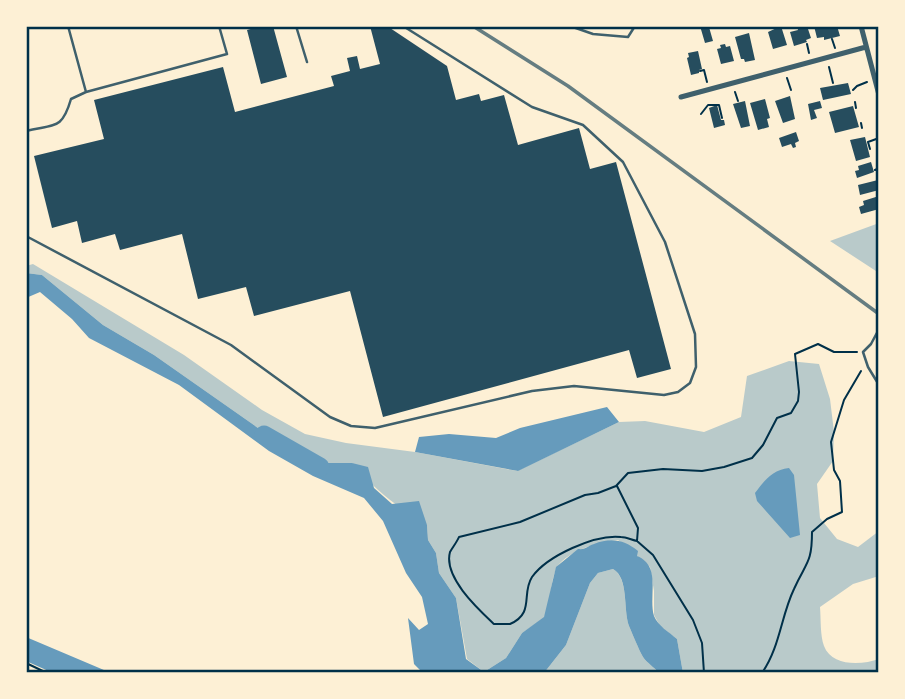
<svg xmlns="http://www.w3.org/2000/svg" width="905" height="699" font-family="'PT Sans Narrow',sans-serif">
	<rect width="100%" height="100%" fill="#fdf0d5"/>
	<path fill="#b9caca" d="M879 223V273L830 241Z
		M33 264 184 355 262 410 305 434 346 443 415 452 517 471 619 422 645 421 704 432 741 417 747 376 789 361 819 364 830 399 834 432 833 461 817 484 820 518 837 539 858 547 879 531V576L853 584 820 607C821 619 820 635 824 646 832 667 862 665 879 659V673H683L677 639 660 626 654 615V591L650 567 618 540C601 540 563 553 556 569 550 584 551 602 544 618L522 633 506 658 484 672 467 659 456 598 439 573 436 553 428 540 427 525C396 506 376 491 352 463H327L295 454 154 355 103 325 42 275 26 273V266Z
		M613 569C629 579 623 609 629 626 633 635 638 648 643 657 647 663 654 667 659 673H544L566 645 590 583 598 573Z"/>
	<path fill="#669bbc" d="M26 273 42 275 103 325 154 355 295 454 327 463H352L368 467 374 488 392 504 419 501 427 525 428 540 436 553 439 573 456 598 466 659 484 672 506 658 522 633 544 617 556 567 578 549C586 550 587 546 594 544 611 537 625 540 638 551L637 556C662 566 648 596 654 616 658 626 669 632 677 639L683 673H659C654 667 647 663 643 657 638 648 633 635 629 626 623 609 629 578 613 569L598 573 590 583 566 645 544 673H423L414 664 408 618 419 630 428 624 422 597 406 573 383 521 364 498 313 476 269 451 179 385 89 338 72 319 40 292 26 298Z
		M607 407 619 422 518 471 415 452 419 437 449 434 496 438 520 428Z
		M789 468 794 475 800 535 790 538 757 501 755 493C765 480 772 470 789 468Z
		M26 637 111 673H53L26 661Z"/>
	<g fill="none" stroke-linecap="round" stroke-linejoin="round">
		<path stroke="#669bbc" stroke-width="19" d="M264 435 320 467"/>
	</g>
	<path fill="#264d5e" d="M262 26H273L287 77 261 84 247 30Z
		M370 26H387L447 66 456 100 479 94 481 101 504 95 518 145 579 128 590 169 616 162 671 369 637 378 629 350 383 417 350 291 254 316 246 287 198 299 182 234 120 250 115 234 82 243 77 221 52 228 34 156 104 139 94 100 223 67 235 112 334 86 331 76 350 71 347 58 357 56 360 69 380 64Z
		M700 26 709 27 713 41 705 43Z
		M781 26 787 45 773 49 768 32Z
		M797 26H807L811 38 806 40 807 42 794 46 790 32 798 30Z
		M814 26H837L840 36 824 40V37L817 38Z
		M749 33 755 60 745 62 744 59H741L735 37Z
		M725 44 726 47 730 46 734 61 721 64 717 49 721 48 720 45Z
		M698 51 702 69 699 70V73L691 75 687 58 689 57 688 53Z
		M848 83 851 94 823 100 820 88Z
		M790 96 795 119 783 123 775 101Z
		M765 99 770 118 767 119 769 127 758 130 750 103Z
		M745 101 750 126 741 128 733 104Z
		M820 101 822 108 814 110 817 118 811 120 808 104Z
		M717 105 721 120H724L725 125 714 128 709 108Z
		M853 106 859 127 835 133 829 112Z
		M796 132 799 141 795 143 796 147 793 148 791 144 782 147 779 138Z
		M865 137 870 157 856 161 850 140Z
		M871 162 874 172 857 178 855 171 859 170 858 166Z
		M878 180 879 190 860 195 858 185Z
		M879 196V209L861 214 859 207 864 205 863 201Z"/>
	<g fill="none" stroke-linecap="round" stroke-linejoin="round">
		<path stroke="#003049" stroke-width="2" d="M832 39 835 48
			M807 44 809 53
			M829 67 833 83
			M700 71 704 70 707 82
			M787 78 791 90
			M853 90 857 86 867 82
			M735 92 738 101
			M855 102 856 108
			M701 114 708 105H719L722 118
			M861 123 862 128
			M870 149 868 142 879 138
			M875 170 879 168
			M878 178 879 182
			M617 486 638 528 637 541 653 555 693 620 702 643 704 673
			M637 541C632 540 626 537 621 537 595 534 547 556 532 577 521 594 535 613 510 624H494C478 609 443 577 450 552 452 548 457 542 459 537L520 522 585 495 598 493 616 486 628 473 663 469 702 471 724 467 752 458 763 445 777 418 791 413 798 401 799 392 795 354 818 344 834 352H857
			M26 663 47 673
			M762 673C780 647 781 616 794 589 806 562 812 564 812 532L827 519 842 512 840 481 834 470 831 442 844 400 861 371"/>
		<path stroke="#3f606c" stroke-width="2.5" d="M68 26 86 92 227 54 219 26
			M296 26 307 62
			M570 26 593 34 628 37 635 26
			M26 131C55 124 62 130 71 99L86 92
			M26 236 231 345 330 417 351 426 375 428 532 391 574 386 664 395 678 392 690 383 696 367 695 334 665 242 623 162 583 125 532 107 403 26
			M879 329 871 344 863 352 868 367 879 385"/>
		<path stroke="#3f606c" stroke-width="5" d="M861 26 879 95
			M681 97 866 47"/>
		<path stroke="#657d81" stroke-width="3.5" d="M473 26 568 86 879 314"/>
	</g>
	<rect width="905" height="699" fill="none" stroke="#fdf0d5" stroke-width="56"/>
	<rect x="28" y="28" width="849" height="643" fill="none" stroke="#003049" stroke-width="2.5"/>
</svg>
